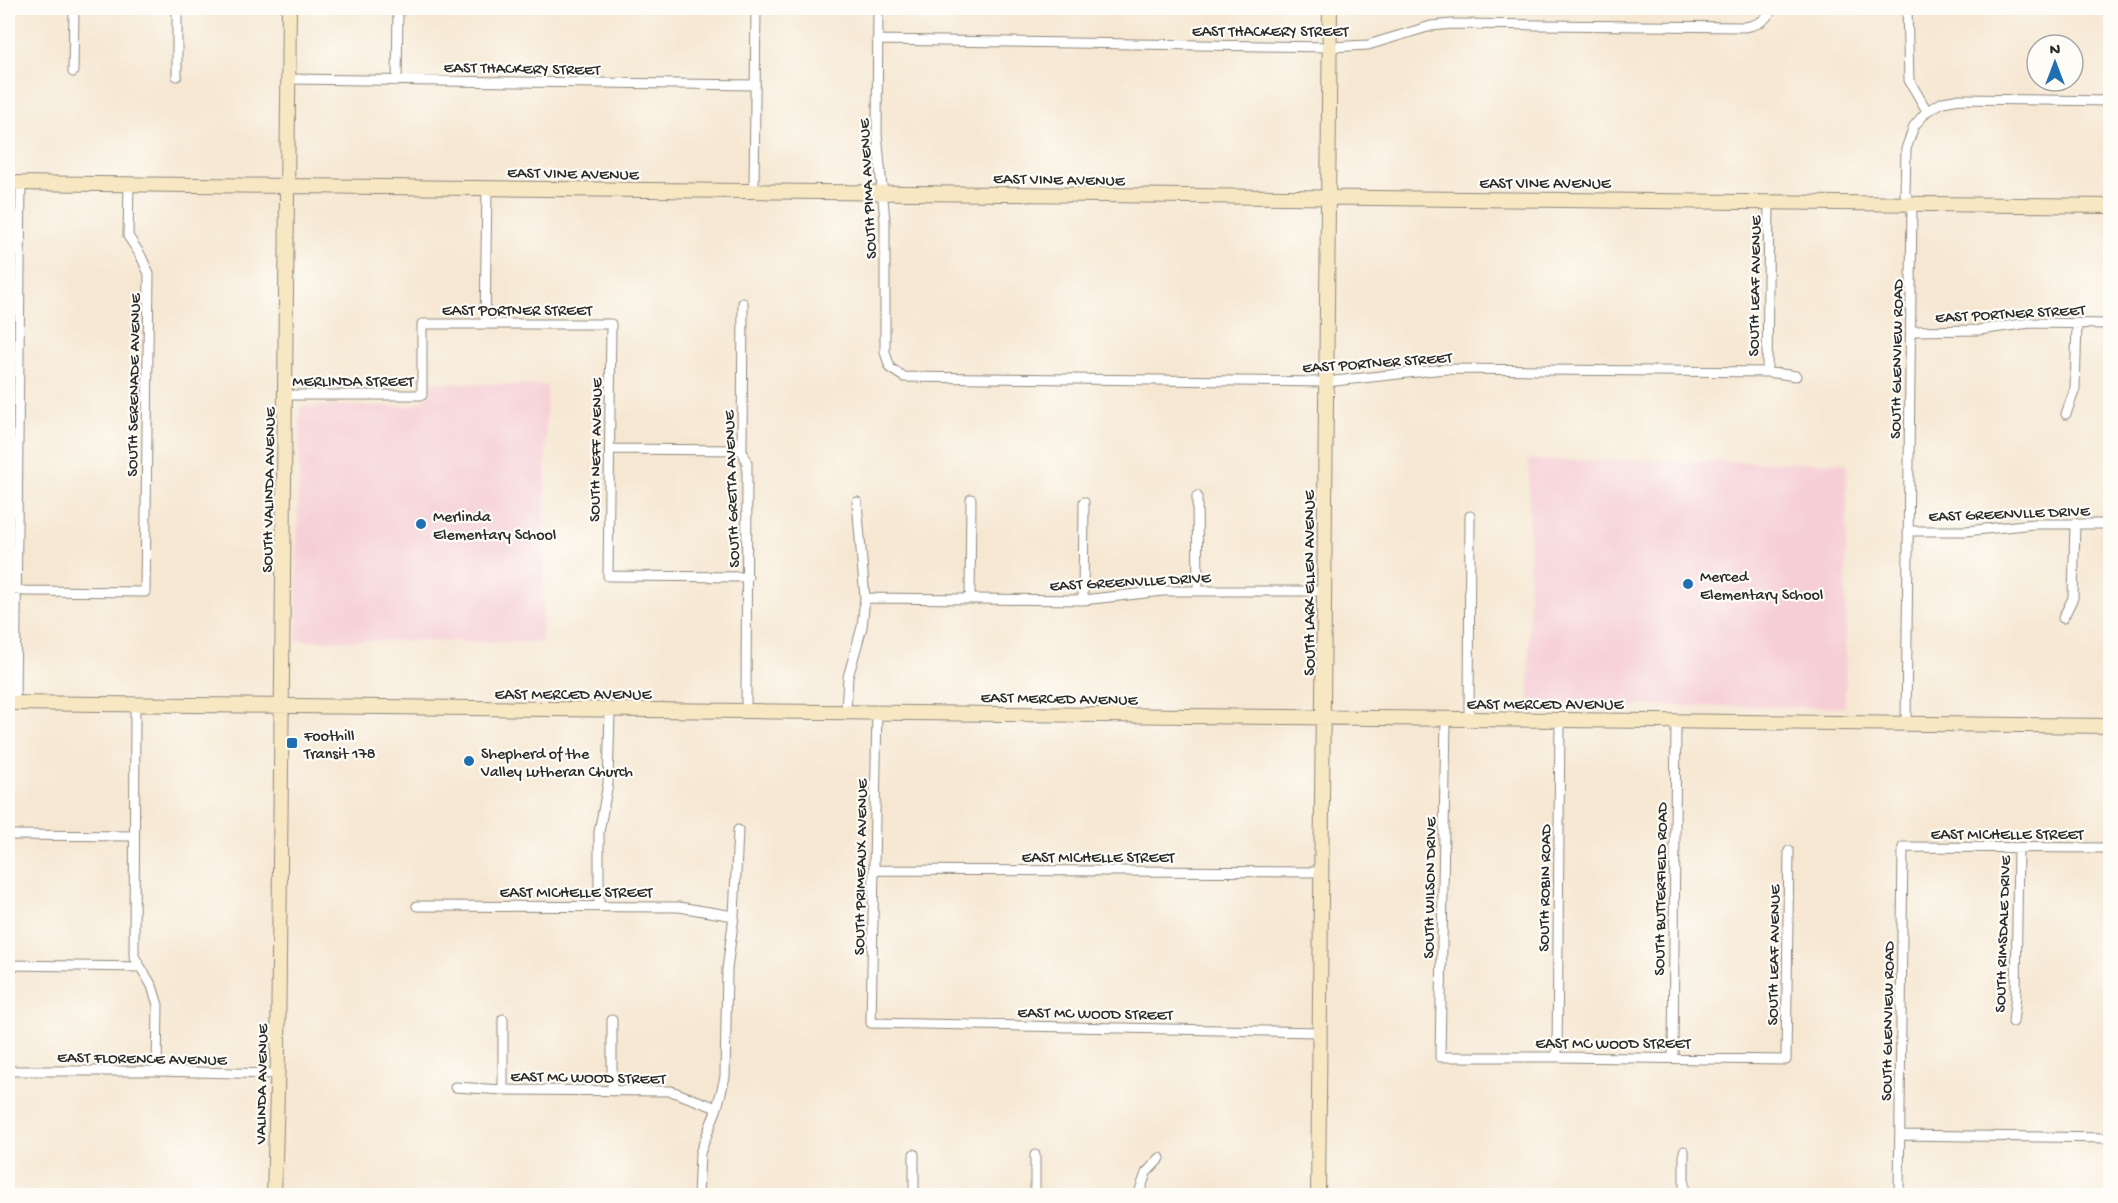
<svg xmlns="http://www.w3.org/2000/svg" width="2118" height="1203" font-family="'Gochi Hand',sans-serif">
	<rect width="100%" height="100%" fill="#fdfcf7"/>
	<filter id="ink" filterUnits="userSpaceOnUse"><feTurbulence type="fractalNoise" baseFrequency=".0167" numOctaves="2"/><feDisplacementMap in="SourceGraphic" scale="12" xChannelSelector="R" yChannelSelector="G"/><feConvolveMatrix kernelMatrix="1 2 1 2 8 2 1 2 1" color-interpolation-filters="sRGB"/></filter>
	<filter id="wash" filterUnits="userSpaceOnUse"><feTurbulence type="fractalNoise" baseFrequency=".008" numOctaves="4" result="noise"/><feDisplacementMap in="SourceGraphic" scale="24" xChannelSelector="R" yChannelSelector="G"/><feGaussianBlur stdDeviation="1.35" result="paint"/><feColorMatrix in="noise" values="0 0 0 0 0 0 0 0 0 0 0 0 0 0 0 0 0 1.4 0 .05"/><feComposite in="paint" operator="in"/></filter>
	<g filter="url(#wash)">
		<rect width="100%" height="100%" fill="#f6e7d2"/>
		<path fill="#f6cfd6" d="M433 382 547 386 542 642 296 640 300 406H412L422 401 428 396Z
			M1529 460 1847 463 1845 707 1529 705Z"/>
	</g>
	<g filter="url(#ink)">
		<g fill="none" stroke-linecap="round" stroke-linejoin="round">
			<g stroke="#90897e" stroke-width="11">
				<path id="street" d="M878 8 877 133 885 221V352L890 368 904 377 1326 382 1444 369 1767 372 1796 376
					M877 40 1330 47 1368 45 1431 26 1452 24 1744 27C1758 25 1766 21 1772 8
					M73 72 74 8
					M177 76V8
					M288 79 755 85
					M397 81 398 8
					M1927 111 1943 102 1960 99 2110 101
					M754 190 756 8
					M743 303 742 450 747 463 746 710
					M485 324 487 187
					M1911 331 1979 330 2030 323 2110 324
					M1767 372 1769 200
					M284 395H422V324H611L608 576 748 577
					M2066 414 2075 389 2077 323
					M610 449 742 450
					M1197 496 1198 590
					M1909 531H1966L2034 524H2110
					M8 589 25 591 145 592 149 274 141 256 128 236 129 184
					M970 597 971 499
					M865 598 1083 600 1163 591H1324
					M1083 600 1084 502
					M2063 618 2073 598 2075 523
					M15 703 21 183
					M135 705 134 956 152 986 158 1005 157 1071
					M846 711 848 677 862 627 865 598 857 502
					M877 711 871 1023 1319 1032
					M1446 719 1440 1057H1557L1786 1060 1789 851
					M1469 719 1470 516
					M1906 724 1912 203 1905 194 1906 149 1914 126 1927 111 1909 80 1907 8
					M8 835 133 836
					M874 870 1321 872
					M417 906 679 907 734 916
					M599 906V832L608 784 610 710
					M8 965 140 967
					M503 1019V1090
					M612 1020V1091
					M2013 1022 2016 995 2018 848
					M1557 1057 1560 719
					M1673 1057 1676 721
					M8 1071H157L277 1074
					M455 1087 503 1090 671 1091 717 1108
					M1900 1135 2110 1138
					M914 1154V1196
					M698 1196 700 1153 717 1108 725 1077 727 969 734 916 738 830
					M1035 1196V1155
					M1138 1196 1146 1173 1160 1158
					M1684 1196V1151
					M1899 1196 1903 847 2110 848"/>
			</g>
			<g stroke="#90897e" stroke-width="16">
				<path id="secondary" d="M8 183 2110 206
					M8 703 2110 726
					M274 1196 278 1054 289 8
					M1318 1196 1330 8"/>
			</g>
			<use href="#street" stroke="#fff" stroke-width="9"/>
			<use href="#secondary" stroke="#f7e8c3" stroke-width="14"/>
		</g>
	</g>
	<g fill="#1f6fb2" stroke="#fdfcf7" stroke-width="2">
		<circle cx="421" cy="524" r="6"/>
		<circle cx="1688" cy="584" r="6"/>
		<rect x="286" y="737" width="12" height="12" rx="3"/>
		<circle cx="469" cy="761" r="6"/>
	</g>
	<g text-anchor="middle" stroke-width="4.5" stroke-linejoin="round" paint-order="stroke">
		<g font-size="16" fill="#2b2b2b" stroke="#fdfcf7">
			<text x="1270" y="36">EAST THACKERY STREET</text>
			<text transform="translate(522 67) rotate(1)" y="6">EAST THACKERY STREET</text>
			<text transform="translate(573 172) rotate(1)" y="6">EAST VINE AVENUE</text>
			<text transform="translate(1059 178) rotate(1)" y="6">EAST VINE AVENUE</text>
			<text x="1545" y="188">EAST VINE AVENUE</text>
			<text transform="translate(866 189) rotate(-93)" y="6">SOUTH PIMA AVENUE</text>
			<text transform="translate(1753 286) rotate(-89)" y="6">SOUTH LEAF AVENUE</text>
			<text x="517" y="315">EAST PORTNER STREET</text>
			<text transform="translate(2010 312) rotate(-3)" y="6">EAST PORTNER STREET</text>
			<text transform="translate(1895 359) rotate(-89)" y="6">SOUTH GLENVIEW ROAD</text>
			<text transform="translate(1377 361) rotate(-4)" y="6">EAST PORTNER STREET</text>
			<text x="353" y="386">MERLINDA STREET</text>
			<text transform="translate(132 385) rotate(-89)" y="6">SOUTH SERENADE AVENUE</text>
			<text transform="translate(594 450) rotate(-89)" y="6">SOUTH NEFF AVENUE</text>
			<text transform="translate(730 489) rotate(-92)" y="6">SOUTH GRETTA AVENUE</text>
			<text transform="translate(267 490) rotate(-89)" y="6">SOUTH VALINDA AVENUE</text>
			<text transform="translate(2009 512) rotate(-2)" y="6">EAST GREENVLLE DRIVE</text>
			<text transform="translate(1130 580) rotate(-3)" y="6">EAST GREENVLLE DRIVE</text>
			<text transform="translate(1308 583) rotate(-90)" y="6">SOUTH LARK ELLEN AVENUE</text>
			<text x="573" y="699">EAST MERCED AVENUE</text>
			<text transform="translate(1059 697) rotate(1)" y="6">EAST MERCED AVENUE</text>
			<text x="1545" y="709">EAST MERCED AVENUE</text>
			<text x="2007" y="839">EAST MICHELLE STREET</text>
			<text x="1098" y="862">EAST MICHELLE STREET</text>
			<text transform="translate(859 867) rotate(-89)" y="6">SOUTH PRIMEAUX AVENUE</text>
			<text transform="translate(1428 888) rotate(-89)" y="6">SOUTH WILSON DRIVE</text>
			<text transform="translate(1543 888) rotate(-89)" y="6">SOUTH ROBIN ROAD</text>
			<text transform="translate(1659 889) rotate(-89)" y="6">SOUTH BUTTERFIELD ROAD</text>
			<text x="576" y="897">EAST MICHELLE STREET</text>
			<text transform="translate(2001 934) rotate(-88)" y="6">SOUTH RIMSDALE DRIVE</text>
			<text transform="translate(1772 955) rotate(-89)" y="6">SOUTH LEAF AVENUE</text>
			<text transform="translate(1095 1012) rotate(1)" y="6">EAST MC WOOD STREET</text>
			<text transform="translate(1886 1021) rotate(-89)" y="6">SOUTH GLENVIEW ROAD</text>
			<text x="1613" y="1048">EAST MC WOOD STREET</text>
			<text transform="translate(142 1057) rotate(1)" y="6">EAST FLORENCE AVENUE</text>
			<text transform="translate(588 1076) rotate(1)" y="6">EAST MC WOOD STREET</text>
			<text transform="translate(260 1084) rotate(-89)" y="6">VALINDA AVENUE</text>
		</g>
		<g font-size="16" fill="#2b2b2b" stroke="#fdfcf7" text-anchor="start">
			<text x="433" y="521">Merlinda<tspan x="433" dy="18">Elementary School</tspan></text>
			<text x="1700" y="581">Merced<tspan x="1700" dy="18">Elementary School</tspan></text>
			<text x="304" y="740">Foothill<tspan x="304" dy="18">Transit 178</tspan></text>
			<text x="481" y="758">Shepherd of the<tspan x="481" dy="18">Valley Lutheran Church</tspan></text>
		</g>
	</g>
	<rect width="2118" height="1203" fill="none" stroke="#fdfcf7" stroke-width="30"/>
	<g transform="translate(2055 63)"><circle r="28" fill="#fdfcf7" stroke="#a9a8a5" stroke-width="1.5"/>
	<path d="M0-4.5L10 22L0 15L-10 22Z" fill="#1f6fb2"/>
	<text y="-9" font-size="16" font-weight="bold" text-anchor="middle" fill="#2b2b2b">N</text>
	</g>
</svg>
